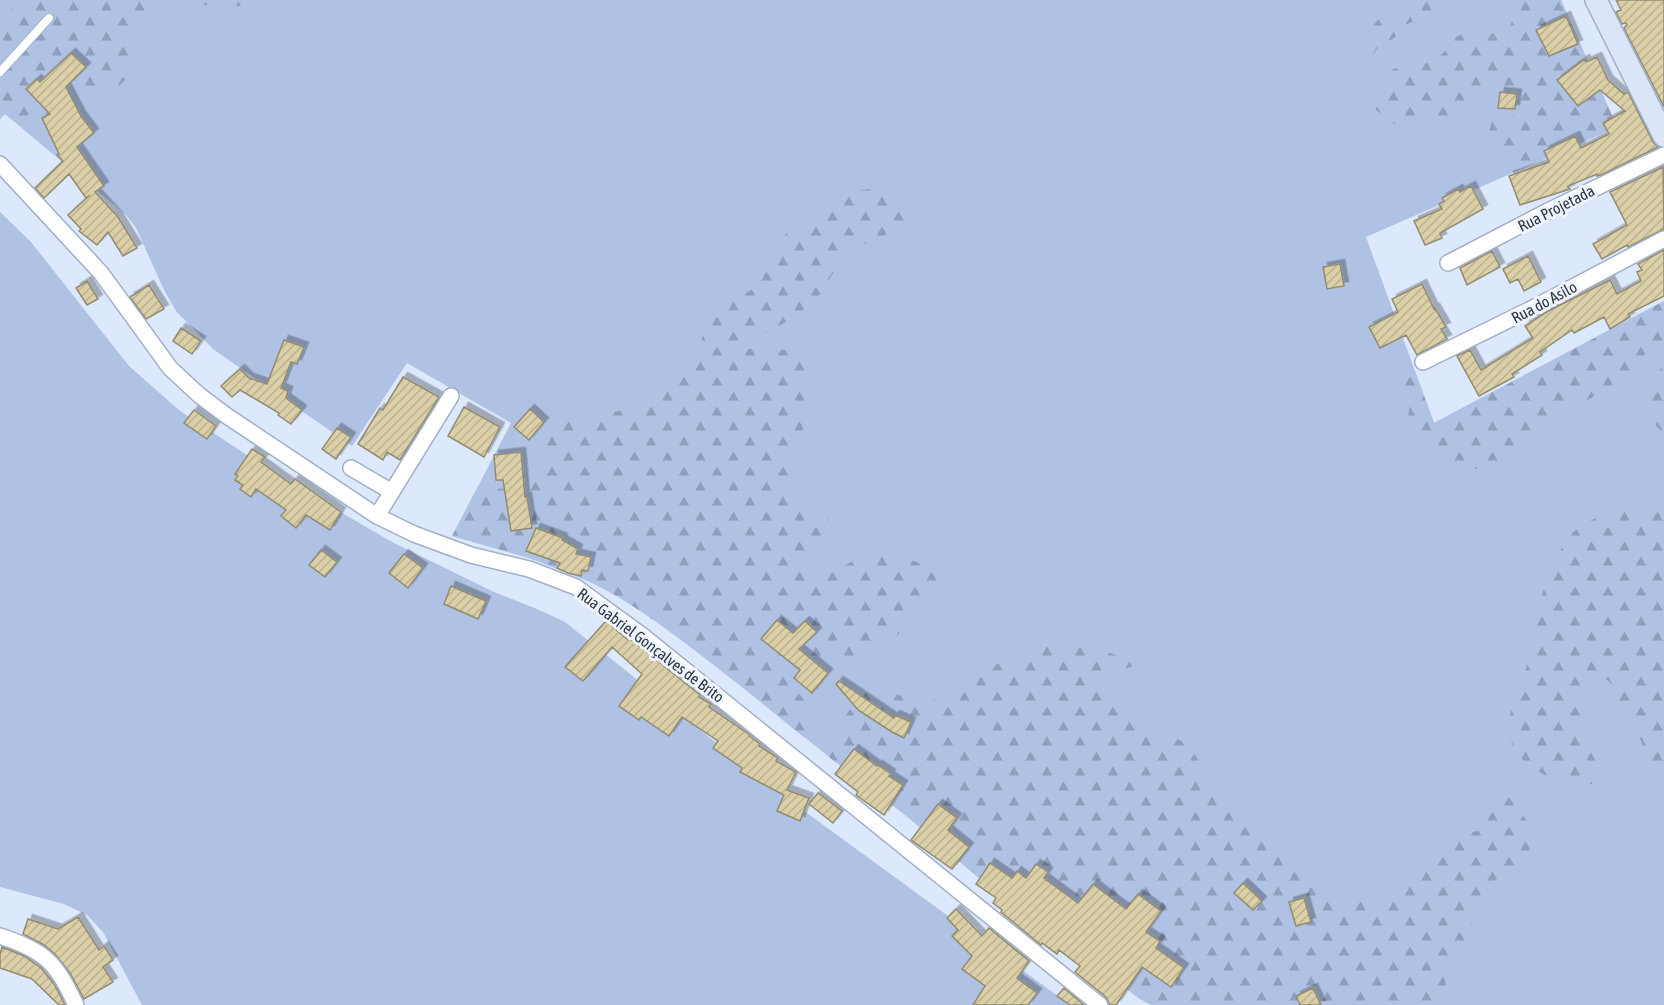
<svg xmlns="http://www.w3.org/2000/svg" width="1664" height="1005" font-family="'Asap Condensed',sans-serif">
	<defs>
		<pattern id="forest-firs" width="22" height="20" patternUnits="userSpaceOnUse" patternTransform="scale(1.5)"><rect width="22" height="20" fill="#afc2e4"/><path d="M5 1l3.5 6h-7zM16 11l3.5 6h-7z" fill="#8f9eba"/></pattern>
		<pattern id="building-hatch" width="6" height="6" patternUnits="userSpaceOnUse" patternTransform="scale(1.5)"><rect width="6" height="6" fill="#dacfa6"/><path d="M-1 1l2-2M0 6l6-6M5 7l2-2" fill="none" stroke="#bbb290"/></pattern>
		<filter id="shadow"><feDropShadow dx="4.5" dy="-4.5" stdDeviation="0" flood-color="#0004"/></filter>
	</defs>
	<rect width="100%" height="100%" fill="#dce8fc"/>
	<path fill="#afc2e4" d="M0 0H1561L1617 127 1366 237 1434 423 1664 301V1005H1151L1140 999 974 874 909 818 829 757 750 693 670 631 625 600 590 582 532 559 452 536 511 423 407 363 352 446 213 349 176 311 164 290 136 228 126 215 5 114 0 119Z
		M0 212 31 242 129 366 180 411 282 478 392 542 494 592 537 609 565 622 774 789 1070 1005H142L103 932 87 915 64 904 0 887Z"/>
	<path fill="url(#forest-firs)" d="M13 0H264C245 9 218 6 196 4 183 2 173 0 161 5 150 12 129 29 129 43 129 54 139 60 131 74 129 77 125 80 122 83 101 102 87 83 66 92 47 101 34 115 14 121L5 114 0 119V27L10 16Z
		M1416 0H1462L1405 25 1394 38 1378 47 1369 60 1359 62C1352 56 1350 46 1359 40L1369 42C1374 6 1395 20 1416 0Z
		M1514 0H1561L1617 127 1521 169C1510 164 1491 154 1489 140 1488 135 1491 126 1492 120 1504 116 1518 118 1524 105 1522 98 1515 90 1508 87 1500 83 1478 83 1471 91 1465 98 1465 110 1459 117L1430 121 1411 129 1397 126 1372 107C1371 96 1387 79 1393 69 1411 68 1427 66 1441 55 1449 49 1450 38 1460 35 1488 27 1516 50 1514 0Z
		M883 188C899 195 914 205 909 225 890 235 867 239 850 253 833 268 830 282 817 298 801 316 761 336 738 348 755 350 777 346 793 352 814 361 814 391 809 410 803 435 780 473 797 499 803 508 818 513 828 518L832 529 828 540 807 552 805 563 816 573H832L860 557 880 554 902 557 961 577 921 595C917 603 915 613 910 621 900 639 859 660 838 660 822 659 802 651 791 668 780 686 807 695 810 711 812 721 809 729 805 738 769 709 734 680 697 652 664 627 629 601 591 582 547 561 499 549 452 536L478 487C499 489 541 495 543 464 543 459 542 460 541 455 540 444 544 436 548 427 567 418 572 419 592 416 617 414 643 404 662 386 675 375 691 363 699 347 704 337 705 322 712 313 723 300 743 297 755 287 766 278 766 261 773 250 782 234 794 228 810 218 817 213 822 205 830 200 844 191 867 189 883 188Z
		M1664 301V338L1644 355 1639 367 1629 375 1578 406 1545 417 1532 429 1520 455 1510 462 1492 469H1470L1418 447 1409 434 1407 424 1410 403 1405 383 1415 371 1434 423Z
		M1664 362V433C1661 430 1656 426 1653 423 1646 410 1657 373 1664 362Z
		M1664 499V779L1653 780C1645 753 1638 719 1615 702L1614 686 1607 680 1595 681C1583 697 1577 722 1584 740 1593 761 1603 759 1592 784 1588 785 1583 787 1579 787 1561 786 1525 767 1516 752 1512 745 1510 737 1509 730 1507 710 1520 691 1525 673 1530 655 1530 637 1535 619 1542 593 1556 546 1578 528 1602 509 1638 514 1664 499Z
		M1069 643 1087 644 1118 656 1149 661 1112 673 1103 682V690L1109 697 1130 710 1136 725 1145 732 1173 737 1189 745 1225 805 1242 823 1283 850 1299 866 1310 887 1323 893 1344 901H1360L1377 898 1420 873 1444 840 1457 834 1479 831C1487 819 1484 804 1492 793 1494 793 1499 792 1501 792 1510 794 1530 823 1531 831 1533 840 1530 851 1525 858 1516 873 1495 876 1485 889 1476 899 1472 915 1472 928 1472 932 1473 933 1472 937 1470 943 1463 944 1457 948 1435 962 1445 985 1454 1005H1151L1140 999 974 874 909 818 829 757C838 734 845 705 869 691 887 682 905 704 925 702 949 700 970 679 990 668 1015 654 1041 647 1069 643Z"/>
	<path fill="url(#building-hatch)" stroke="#928b71" stroke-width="1.5" filter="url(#shadow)" d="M1616 0H1664V107L1624 28 1627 25 1626 23 1622 24 1616 12 1621 10Z
		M1566 16 1578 44 1549 56 1536 30Z
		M71 53 86 67 66 87 81 116 94 133 77 147 104 186 95 192 118 217 137 248 123 256 108 232 97 245 79 231 81 229 68 215 90 195 86 198 69 174 44 198 35 188 63 161 57 155 59 154 42 118 50 114 26 89 37 79 40 82Z
		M1597 57 1608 80 1624 94 1628 92 1653 142 1658 147 1601 175 1597 176V174L1568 186 1570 189 1520 205 1509 176 1549 162 1544 151 1575 136 1581 148 1609 134 1603 123 1625 111 1600 90 1578 106 1557 80 1585 59 1586 62Z
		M1500 92 1517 94 1515 109 1498 108Z
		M1663 167 1664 229 1628 247 1627 245 1602 259 1593 244 1627 225 1610 192Z
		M1471 186 1483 209 1440 233 1442 238 1425 245 1414 221 1442 209 1439 204 1444 201 1442 198 1458 189 1460 192Z
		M1664 250V296L1628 314 1630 317 1610 329 1604 317 1574 333 1572 330 1540 352 1542 355 1512 374 1514 377 1479 396 1457 356 1470 350 1481 370 1533 338 1525 326 1548 311 1610 280 1617 294 1641 281 1637 272 1642 270 1638 264Z
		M1492 251 1500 267 1467 285 1460 268Z
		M1528 256 1541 282 1524 291 1518 279 1510 283 1503 269Z
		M1340 264 1344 286 1327 289 1323 267Z
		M87 281 98 299 87 305 76 288Z
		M1422 284 1434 309 1435 308 1446 327 1441 329 1447 339 1417 355 1406 335 1380 348 1369 327 1398 312 1392 299Z
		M149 285 164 309 146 319 130 297Z
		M181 328 201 341 192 354 173 341Z
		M284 340 304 347 297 364 291 362 281 388 288 391 286 398 302 410 291 424 278 415 279 413 240 390 232 397 221 386 240 369 249 378 267 384Z
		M403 377 439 397 400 460 387 452 383 460 358 444 380 408 383 410Z
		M464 407 500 427 484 457 448 436Z
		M530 409 544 422 529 440 514 427Z
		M194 410 216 426 207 439 184 423Z
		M337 428 351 437 336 459 322 449Z
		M252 449 265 457 261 462 291 484 295 479 341 512 330 530 306 515 296 528 281 516 286 510 256 489 251 497 240 489 243 485 235 480 238 476 235 474Z
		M521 452 525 497H527L532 528 511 531 503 480H496L494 455Z
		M536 528 563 538 562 540 578 549 576 554 591 557 588 571 582 570 581 576 568 573 557 568 560 563 526 551Z
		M321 550 337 562 325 577 309 565Z
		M404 554 423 568 408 588 389 573Z
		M451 586 486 601 478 619 444 604Z
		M777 620 793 633 805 621 817 632 799 649 828 673 812 693 794 678 800 670 761 639Z
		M606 621 627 639 629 638 634 642 700 695 699 697 711 704 709 707 750 735 749 736 760 744 759 746 778 758 776 761 796 772 787 790 809 798 800 821 777 811 784 795 740 772 742 768 713 748 718 741 682 717 669 736 641 717 639 720 619 706 642 674 612 647 583 681 565 667Z
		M839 681 894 718 895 715 911 722 904 738 892 732 858 710 836 684Z
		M854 749 877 766 878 765 891 774 889 776 903 785 884 815 856 795 858 792 835 774Z
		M818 793 842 811 833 823 809 804Z
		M938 804 957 818 948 830 969 847 952 869 911 840Z
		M990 863 1012 878 1017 871 1026 878 1036 864 1048 872 1044 878 1078 903 1093 884 1126 909 1138 894 1161 911 1146 932 1160 941 1156 948 1184 968 1171 987 1142 967 1116 1005H1110L1106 997 1075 972 1080 966 1059 950 1057 954 1042 943 1041 945 1001 912 1002 910 993 903 996 898 976 884Z
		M1243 883 1262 901 1253 910 1234 893Z
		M1304 898 1311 922 1296 926 1289 902Z
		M956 909 982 936 989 928 1029 961 1017 978 1037 993 1028 1005H973L985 986 962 969 972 956 952 936 958 930 947 918Z
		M78 917 99 950 104 946 113 960 103 967 113 982 84 999 70 973 55 954 44 945 23 934 28 919 58 929Z
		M2 947 24 956 41 968 54 984 65 1005H59L32 979 0 968V954Z
		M1064 988 1084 1005H1070L1057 996Z
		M1313 988 1321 1005H1300L1296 996Z"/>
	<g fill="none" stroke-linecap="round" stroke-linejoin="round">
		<g stroke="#a1afc7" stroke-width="10">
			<path id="lane" d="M0 72 49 18"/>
		</g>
		<g stroke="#a1afc7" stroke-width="18">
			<path id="street" d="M0 164 101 273 170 368 199 395 227 416 377 516 414 534 471 555 529 569 576 587 643 636 1100 1005
				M1448 263 1550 210 1664 155
				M1423 362 1537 306 1664 239
				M351 468 392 492
				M377 516 451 396
				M0 936C46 951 56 963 76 1005"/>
		</g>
		<g stroke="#a1afc7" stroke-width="24">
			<path id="secondary" d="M1596 0 1664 136"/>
		</g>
		<use href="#lane" stroke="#fff" stroke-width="8"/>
		<use href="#street" stroke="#fff" stroke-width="15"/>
		<use href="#secondary" stroke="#dae5f8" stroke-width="21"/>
	</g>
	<g text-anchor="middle" stroke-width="6" stroke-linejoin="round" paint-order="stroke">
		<g font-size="16" fill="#30363f" stroke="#eff5ff">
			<text transform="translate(1556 208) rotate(-27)" y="6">Rua Projetada</text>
			<text transform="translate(1544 302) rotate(-28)" y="6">Rua do Asilo</text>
			<text transform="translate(651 645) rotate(37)" y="6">Rua Gabriel Gonçalves de Brito</text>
		</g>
	</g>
</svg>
